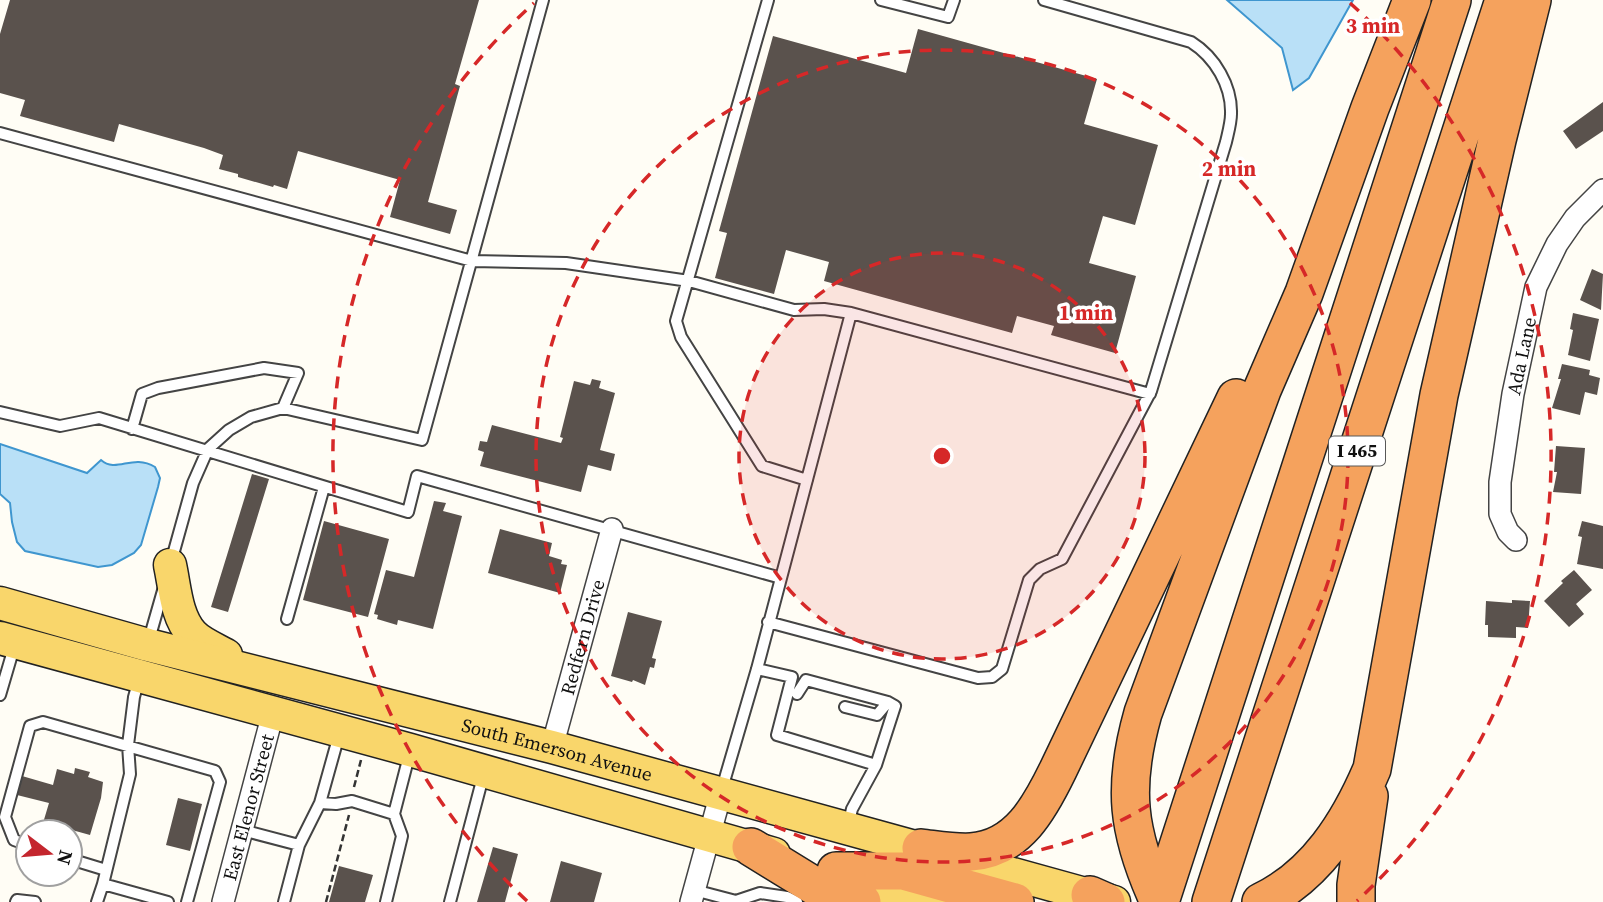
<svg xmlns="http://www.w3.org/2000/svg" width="1603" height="902" font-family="'Source Serif 4',serif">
	<rect width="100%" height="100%" fill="#fffdf5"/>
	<path fill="#b9e0f7" stroke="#3f96cf" stroke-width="2" d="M1227 0H1353L1309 78 1293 90 1282 48Z
		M0 444 87 473 101 460C117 474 132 453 155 467L160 478 158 487 141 545 134 553 112 565 98 567 25 551 17 542 12 522 10 503 0 494Z"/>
	<path fill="#5a524d" d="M10 0H479L455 84 460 86 428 202 457 210 450 234 390 217 400 180 298 151 287 189 274 185 273 187 238 177V174L219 169 223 155 204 148 119 124 114 142 20 116 25 100 0 93V34Z
		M918 29 1097 79 1084 124 1158 145 1135 225 1103 216 1089 263 1136 276 1115 353 1051 335 1054 326 1017 316 1012 333 824 281 829 262 786 250 774 294 715 278 727 233 719 231 773 36 906 73Z
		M1603 102V131L1576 149 1563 131Z
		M1592 269 1603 274 1601 310 1580 300Z
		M1573 313 1599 319 1590 361 1568 355 1573 330 1570 329Z
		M1562 364 1590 370 1589 375 1600 378 1597 395 1585 392 1580 415 1552 408 1561 379H1558Z
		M592 379 601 381 599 388 615 393 600 450 615 454 611 471 588 465 581 492 480 466 484 452 478 450 480 441 487 442 492 425 561 443 563 438 560 437 574 381 590 385Z
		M1556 446 1585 448 1581 494 1553 492 1557 472H1554Z
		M252 474 269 479 228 612 211 607Z
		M434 501 446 503 443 511 462 516 433 629 398 620 397 625 377 619 378 615 374 614 386 570 414 577Z
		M324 521 389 539 368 617 303 600Z
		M1582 521 1603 526V569L1577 564 1582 537 1578 536Z
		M500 529 552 543 549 556 562 560 561 564 567 565 560 593 488 573Z
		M1574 570 1592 590 1576 604 1584 614 1569 627 1544 601 1563 583 1561 581Z
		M1512 600 1530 601 1528 628 1516 627V638L1488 637V625H1485L1486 601 1512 603Z
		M628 612 662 621 652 658 656 659 654 668 650 667 645 685 633 680 632 682 611 676Z
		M75 768 90 772 88 777 103 782 101 798 90 835 72 830 68 832 43 823 49 803 17 795 22 776 53 785 57 769 74 774Z
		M178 798 202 804 190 851 166 845Z
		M493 847 518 854 505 902H477Z
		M561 861 602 873 594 902H550Z
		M339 866 373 875 365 902H329Z"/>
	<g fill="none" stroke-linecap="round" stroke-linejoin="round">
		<g stroke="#444" stroke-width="14">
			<path id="service" d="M768 0 676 321 681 337 762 466 807 480
				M881 0 948 17 954 0
				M0 133 472 261 566 263 689 281 794 310 824 309 851 313
				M0 412 60 426 99 418 408 512 417 476 781 578
				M132 429 142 394 158 388 264 368 298 373 283 408
				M171 562 193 483 208 449 229 430 251 417 283 408 422 440 543 0
				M287 619 324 487
				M768 622 978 678 992 677 1002 669 1029 580 1040 569 1062 559 1151 391 1226 142C1228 133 1231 123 1231 114 1232 86 1215 57 1191 42L1044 0
				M148 643 164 587
				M757 669 792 677 777 735 876 765 852 809 848 825
				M139 679 134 697 128 745 130 774 103 884 168 902
				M797 694 806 680 888 702 895 706 876 765
				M0 695 15 644
				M845 707 877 715 888 702
				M721 792 757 669 851 313 1150 394
				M320 803 336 804 352 801 394 814
				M242 830 299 845
				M28 845 14 840 5 817 30 726 43 722 215 771 220 782 187 902
				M70 859 106 870
				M694 890 736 901 760 893 787 897 797 902
				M16 902 17 900 35 902
				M97 902 103 884
				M284 902 299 845 320 803 339 735
				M386 902 402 836 394 814 410 752
				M450 902 484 773"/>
		</g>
		<g stroke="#444" stroke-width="24">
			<g id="minor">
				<path id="s1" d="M1516 540 1508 532 1500 514V482L1513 394 1536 287 1557 244 1575 218 1603 190"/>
				<path id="s2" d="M552 747 612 529"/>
				<path id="s3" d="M223 902 273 713"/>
				<path d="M691 902 721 793"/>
			</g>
		</g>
		<g stroke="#222" stroke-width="35">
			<g id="primary">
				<path d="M170 565C175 588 176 616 192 634 200 643 215 649 226 655"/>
				<path id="s4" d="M0 603 148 645 552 747 1114 902"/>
				<path d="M0 638 410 750 774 854"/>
				<path d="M851 876 933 902"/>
			</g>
		</g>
		<g stroke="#222" stroke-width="40">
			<path id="motorway" d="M751 847 821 890 862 902
				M921 848C938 850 955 853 971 852 1018 849 1040 807 1058 770L1236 398
				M836 871H903L1015 902
				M1090 895 1106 902
				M1159 902C1127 832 1122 787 1143 713L1262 390 1304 293 1370 108 1412 0
				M1160 902 1452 0
				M1211 902 1504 0
				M1261 902C1316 876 1349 823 1372 769L1439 395 1497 140 1532 0
				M1356 902V885L1369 796"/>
		</g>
		<path stroke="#333" stroke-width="2.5" stroke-dasharray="7 3.5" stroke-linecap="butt" d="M354 787 361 760
			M326 902 349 815"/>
		<use href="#service" stroke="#fff" stroke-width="10"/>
		<use href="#minor" stroke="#fff" stroke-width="21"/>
		<use href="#primary" stroke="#f9d66b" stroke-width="32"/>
		<use href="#motorway" stroke="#f5a25d" stroke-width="37"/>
	</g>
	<circle cx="942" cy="456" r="203" fill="#d62828" fill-opacity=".12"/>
	<g fill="none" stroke="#d62828" stroke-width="3.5" stroke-dasharray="12 9">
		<circle cx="942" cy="456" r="203"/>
		<circle cx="942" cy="456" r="406"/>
		<path d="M527 901A609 609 0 0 1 534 3M1350 3A609 609 0 0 1 1357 901"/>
	</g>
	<g text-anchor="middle" stroke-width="7" stroke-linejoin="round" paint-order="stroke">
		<rect fill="#fff" stroke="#585858" stroke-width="2" x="1329" y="436.5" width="56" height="29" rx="5"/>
		<g font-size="18" font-weight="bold" fill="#111">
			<text x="1357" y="457">I 465</text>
		</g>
		<g font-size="19" fill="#111" stroke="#fff">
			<text dy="7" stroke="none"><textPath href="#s1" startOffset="191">Ada Lane</textPath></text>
			<text dy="7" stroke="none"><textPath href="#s2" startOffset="114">Redfern Drive</textPath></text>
			<text dy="7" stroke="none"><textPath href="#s4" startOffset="576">South Emerson Avenue</textPath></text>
			<text dy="7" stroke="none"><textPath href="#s3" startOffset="98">East Elenor Street</textPath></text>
		</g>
	</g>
	<circle cx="942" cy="456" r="10" fill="#d62828" stroke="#fff" stroke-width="3.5"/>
	<g font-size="21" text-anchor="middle" font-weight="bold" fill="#d62828" stroke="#fff" stroke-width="7" stroke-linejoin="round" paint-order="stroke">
		<text x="1373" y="33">3 min</text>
		<text x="1229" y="176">2 min</text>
		<text x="1086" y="320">1 min</text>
	</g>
	<g transform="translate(49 853) rotate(106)"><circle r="33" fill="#ffffff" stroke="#a0a0a0" stroke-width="2"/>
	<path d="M0-5L12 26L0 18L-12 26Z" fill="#c4262e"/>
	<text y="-10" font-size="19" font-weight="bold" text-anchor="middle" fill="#111111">N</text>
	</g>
</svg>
